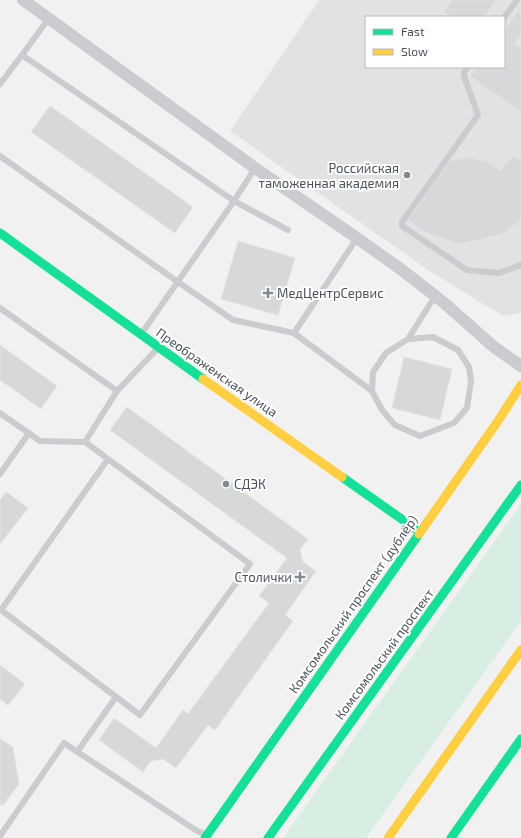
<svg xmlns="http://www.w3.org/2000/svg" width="521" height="838" font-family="'Exo 2',sans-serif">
	<rect width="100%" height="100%" fill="#f1f1f1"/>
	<path fill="#e3e2e2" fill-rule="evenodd" d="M319 0H521V313L503 316 428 270 230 131ZM366 17H504V67H366Z"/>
	<path fill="#d8eee2" d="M521 504V621L366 838H283Z"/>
	<path fill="#d7d8da" stroke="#e3e3e4" d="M452 0H496L484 17H451L444 12Z
		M518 11 521 13V35L514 44 521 48V112L470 76 477 67H504V30Z
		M50 106 193 207 175 233 31 132Z
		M512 156 518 160 521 156V219L503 234 459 244 422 231 408 220 449 161 467 157 486 161 501 170Z
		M238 241 295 258 278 315 221 299Z
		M0 345 57 386 41 409 0 380Z
		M404 357 452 369 440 420 392 408Z
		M127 407 308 539 300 550 303 562 316 571 285 615 293 621 215 730 208 725 176 768 163 759 151 761 143 772 99 740 114 718 156 748 183 710 188 714 269 603 259 596 287 558 110 430Z
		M6 492 28 508 0 544V500Z
		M0 665 25 684 8 705 0 699Z
		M0 739 13 747 19 784 4 804 0 805Z"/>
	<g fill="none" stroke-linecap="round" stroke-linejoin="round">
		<path stroke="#cbcccf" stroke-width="6" d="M504 18 517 0
			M22 55 49 18
			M468 67 464 72V76L478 115 402 222V226L467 270 499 273 521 265
			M0 84 22 55 234 201 142 333
			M0 156 178 282 233 320 294 333 357 238
			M255 168 234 201 288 230
			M0 308 117 391
			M294 333 372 391 382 410 395 425 420 436 454 423 467 408 471 381 469 367 458 350 433 337 408 339 386 353 373 372 372 391
			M408 339 435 296
			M0 413 40 441 85 442 250 564 140 715 1 610 108 459
			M85 442 117 391 157 349
			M0 474 29 433
			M77 752 116 697
			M0 836 64 743 194 829 206 835"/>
		<path stroke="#cbcccf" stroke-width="12" d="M23 0 255 168 357 238 402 270 443 302 494 347 521 366"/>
		<path stroke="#16e098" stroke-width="9" d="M0 233 203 379
			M342 477 420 532
			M205 838 419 534
			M268 838 521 485
			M451 838 521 739"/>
		<path stroke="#ffcf43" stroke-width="9" d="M203 379 342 477
			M419 534 498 421 521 385
			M388 838 521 650"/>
	</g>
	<g fill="#848990" stroke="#fff" stroke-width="1.5">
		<circle cx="407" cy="175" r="4"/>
		<path d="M266 287h4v4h4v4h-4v4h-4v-4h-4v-4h4z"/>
		<circle cx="226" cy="484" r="4"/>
		<path d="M298 571h4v4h4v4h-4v4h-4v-4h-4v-4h4z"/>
	</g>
	<g text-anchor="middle" stroke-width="4" stroke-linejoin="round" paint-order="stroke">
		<g font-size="13" fill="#4a515c" stroke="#fff" text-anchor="end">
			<text x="399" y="173">Российская<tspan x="399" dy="15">таможенная академия</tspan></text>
			<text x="277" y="298" text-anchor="start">МедЦентрСервис</text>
			<text x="234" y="489" text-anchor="start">СДЭК</text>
			<text x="292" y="582">Столички</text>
		</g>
		<g font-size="13" fill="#4a515c" stroke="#fff">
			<text transform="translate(217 372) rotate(35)" y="5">Преображенская улица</text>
			<text transform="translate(353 604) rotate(-55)" y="5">Комсомольский проспект (дублёр)</text>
			<text transform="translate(384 654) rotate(-54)" y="5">Комсомольский проспект</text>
		</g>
	</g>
	<rect x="365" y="16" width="140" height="52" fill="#ffffff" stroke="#b7b9be"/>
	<rect x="373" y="29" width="20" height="6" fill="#16e098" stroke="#b7b9be"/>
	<text x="401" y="36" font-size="12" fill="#4a515c">Fast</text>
	<rect x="373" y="49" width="20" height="6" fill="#ffcf43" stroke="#b7b9be"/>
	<text x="401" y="56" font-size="12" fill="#4a515c">Slow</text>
</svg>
